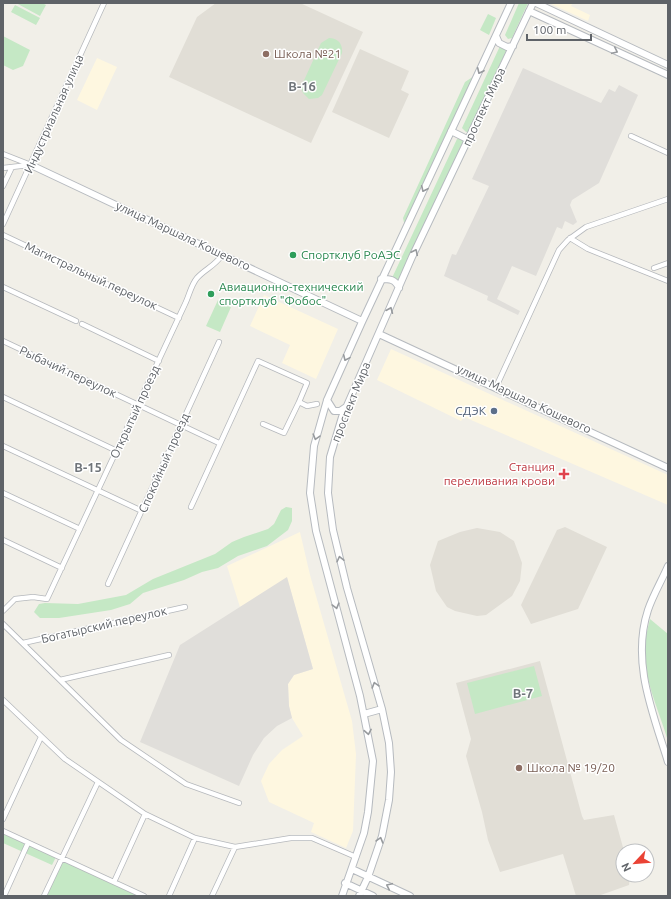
<svg xmlns="http://www.w3.org/2000/svg" width="671" height="899" font-family="Ubuntu,sans-serif">
	<rect width="100%" height="100%" fill="#f1efe8"/>
	<path fill="#fef7e0" d="M549 3H573L571 6 590 15 588 21Z
		M97 58 117 67 97 110 77 100Z
		M264 295 338 329 316 379 282 363 290 345 250 326Z
		M391 349 668 475V505L464 417 461 421 377 380Z
		M300 532 310 575 352 721 356 754 353 831 346 848 311 832 314 823 269 802 261 781 269 764 282 750 303 736 292 718 289 706 288 684 294 675 313 669 287 578 240 607 227 566Z"/>
	<path fill="#e0deda" d="M523 68 601 103 609 89 615 92 619 85 638 95 599 183 572 200 570 205 577 222 573 225 565 221 562 229 557 227 536 276 512 266 497 299 520 311 518 315 487 300 488 296 444 276 452 254 456 255 489 186 472 179Z
		M287 577 313 669 294 675 288 684 289 706 292 718 277 726 264 738 253 755 239 786 140 742 180 645Z"/>
	<path fill="#e1ded6" d="M216 3H300L363 32 311 143 169 77 197 17Z
		M360 49 409 71 401 90 409 94 389 138 332 112Z
		M565 527 607 547 578 609 531 624 521 605 557 530Z
		M477 528 500 532 514 541 522 563 520 581 512 596 486 615 477 616 455 611 447 607 436 591 430 565 438 541 460 532Z
		M540 661 582 816 584 820 614 815 624 851 623 875H630L629 885 598 896H576L563 854 500 872 488 840 482 812 466 756 471 739 456 683Z"/>
	<path fill="#c5e8c5" d="M16 3H42L46 5 40 16Z
		M519 3H528L512 38 508 39 505 35Z
		M15 5 40 18 36 25 11 12Z
		M488 14 496 18 489 35 480 30Z
		M3 36 30 50 23 66 13 70 3 65Z
		M329 38C338 38 343 44 342 53L322 95 318 98 309 99 303 93 301 87 321 43Z
		M500 46 505 50 507 49 468 132H466L462 128Z
		M474 76 405 227 403 218 465 82Z
		M460 138 464 142 399 283 396 278H392L457 139Z
		M218 300 231 307 220 332 206 326Z
		M286 507 292 508V521L288 530 267 546 238 556 218 568 202 572 184 580 143 593 130 604 111 610 59 618H40L34 612 39 604 45 603 78 604 126 595 153 579 215 554 232 542 244 537 268 529 274 524 281 510Z
		M650 619 668 634V741C659 710 643 679 645 647 645 637 648 628 650 619Z
		M534 666 542 696 475 714 467 683Z
		M3 834 56 857 52 865 3 843Z
		M62 860 139 896H45Z"/>
	<g fill="none" stroke-linecap="round" stroke-linejoin="round">
		<g stroke="#b5b8bc" stroke-width="6">
			<path id="street" d="M631 136 668 153
				M3 154 31 165
				M3 168 29 165
				M3 186 12 167
				M3 224 104 3
				M3 235 179 318
				M570 238 588 249 668 281
				M654 268 668 263
				M3 287 76 321
				M82 324 159 361
				M3 341 219 443
				M497 385 559 250 568 240 586 227 668 199
				M3 397 117 451
				M263 424 284 433 299 402 307 406 317 404
				M3 446 142 511
				M3 493 80 529
				M191 507 258 361 307 383 299 402
				M3 540 62 568
				M108 584 219 342
				M3 611 15 599 33 597 47 599 185 304C189 296 191 285 197 278 205 269 215 266 222 255
				M3 624 121 740 186 784 239 803
				M23 643 185 607
				M60 680 169 655
				M3 700 65 759 145 814 195 838 235 847 291 838H312L356 857
				M3 819 41 737
				M3 831 144 896
				M114 882 145 814
				M4 896 28 843
				M44 896 98 782
				M169 896 195 838
				M212 896 235 847"/>
		</g>
		<g stroke="#b6babf" stroke-width="8">
			<path id="secondary" d="M536 3 668 65
				M529 11 668 75
				M496 36 499 43 507 47 513 46
				M451 131 469 140
				M31 165 362 321
				M381 279C390 279 395 279 399 288
				M379 334 668 468
				M327 400 334 411H340L346 407
				M668 566C662 580 653 595 648 610 631 662 653 713 668 762
				M364 714 382 709
				M352 869 410 896
				M345 883 373 896
				M342 896 364 833 368 812 373 761 360 696 316 531 310 493 314 446 327 400 362 322 511 3
				M359 896 368 877 382 836 389 800 391 772 389 743 382 709 347 588 333 530 328 493 330 457 342 417 412 257 533 3"/>
		</g>
		<use href="#street" stroke="#fff" stroke-width="4.5"/>
		<use href="#secondary" stroke="#fff" stroke-width="6"/>
	</g>
	<defs><path id="oneway-chevron" d="M-2-3.5L2.5 0L-2 3.5" fill="none" stroke-width="1.6" stroke-linecap="round" stroke-linejoin="round"/></defs>
	<g stroke="#979a9d">
		<use href="#oneway-chevron" transform="translate(615 51) rotate(25)"/>
		<use href="#oneway-chevron" transform="translate(480 71) rotate(115)"/>
		<use href="#oneway-chevron" transform="translate(424 189) rotate(115)"/>
		<use href="#oneway-chevron" transform="translate(415 252) rotate(-64)"/>
		<use href="#oneway-chevron" transform="translate(390 310) rotate(-67)"/>
		<use href="#oneway-chevron" transform="translate(346 358) rotate(114)"/>
		<use href="#oneway-chevron" transform="translate(316 437) rotate(106)"/>
		<use href="#oneway-chevron" transform="translate(340 559) rotate(-103)"/>
		<use href="#oneway-chevron" transform="translate(336 606) rotate(75)"/>
		<use href="#oneway-chevron" transform="translate(375 685) rotate(-106)"/>
		<use href="#oneway-chevron" transform="translate(368 732) rotate(80)"/>
		<use href="#oneway-chevron" transform="translate(380 840) rotate(-74)"/>
		<use href="#oneway-chevron" transform="translate(389 886) rotate(-155)"/>
	</g>
	<g fill="#8d6e63" stroke="#fff" stroke-width="1.5">
		<circle cx="266" cy="54" r="4"/>
		<circle cx="519" cy="768" r="4"/>
	</g>
	<g fill="#2e9e5b" stroke="#fff" stroke-width="1.5">
		<circle cx="293" cy="255" r="4"/>
		<circle cx="211" cy="294" r="4"/>
	</g>
	<circle fill="#5c6f8a" stroke="#fff" stroke-width="1.5" cx="494" cy="411" r="4"/>
	<path fill="#e0444e" stroke="#fff" stroke-width="1.5" d="M562 468h4v4h4v4h-4v4h-4v-4h-4v-4h4z"/>
	<g text-anchor="middle" stroke-width="3" stroke-linejoin="round" paint-order="stroke">
		<g font-size="12" fill="#785e54" stroke="#fff" text-anchor="start">
			<text x="274" y="58">Школа №21</text>
			<text x="527" y="772">Школа № 19/20</text>
		</g>
		<g font-size="12" fill="#5f6368" stroke="#fff">
			<text transform="translate(484 107) rotate(-65)" y="4">проспект Мира</text>
			<text transform="translate(54 114) rotate(-66)" y="4">Индустриальная улица</text>
			<text transform="translate(183 236) rotate(25)" y="4">улица Маршала Кошевого</text>
			<text transform="translate(91 276) rotate(25)" y="4">Магистральный переулок</text>
			<text transform="translate(68 372) rotate(25)" y="4">Рыбачий переулок</text>
			<text transform="translate(524 399) rotate(25)" y="4">улица Маршала Кошевого</text>
			<text transform="translate(351 402) rotate(-68)" y="4">проспект Мира</text>
			<text transform="translate(135 412) rotate(-65)" y="4">Открытый проезд</text>
			<text transform="translate(164 463) rotate(-66)" y="4">Спокойный проезд</text>
			<text transform="translate(104 625) rotate(-13)" y="4">Богатырский переулок</text>
		</g>
		<g font-size="12" fill="#27864d" stroke="#fff" text-anchor="start">
			<text x="301" y="259">Спортклуб РоАЭС</text>
			<text x="219" y="291">Авиационно-технический<tspan x="219" dy="14">спортклуб "Фобос"</tspan></text>
		</g>
		<g font-size="12" fill="#4e5e75" stroke="#fff" text-anchor="end">
			<text x="486" y="415">СДЭК</text>
		</g>
		<g font-size="12" fill="#be3a42" stroke="#fff" text-anchor="end">
			<text x="555" y="471">Станция<tspan x="555" dy="14">переливания крови</tspan></text>
		</g>
		<g font-size="13" font-weight="bold" fill="#70757a" stroke="#fff">
			<text x="302" y="91">В-16</text>
			<text x="88" y="472">В-15</text>
			<text x="523" y="698">В-7</text>
		</g>
	</g>
	<rect width="671" height="899" fill="none" stroke="#5f6368" stroke-width="8"/>
	<g transform="translate(635 863) rotate(244)"><circle r="19" fill="#ffffff" stroke="#bfc1c3"/>
	<path d="M0-3L7 15L0 10L-7 15Z" fill="#ea4335"/>
	<text y="-6" font-size="11" font-weight="bold" text-anchor="middle" fill="#5f6368">N</text>
	</g>
	<path d="M527 34v6h64v-6" fill="none" stroke="#5f6368" stroke-width="2"/>
	<text x="533" y="34" font-size="12" fill="#5f6368" stroke="#ffffff" stroke-width="3" paint-order="stroke">100 m</text>
</svg>
